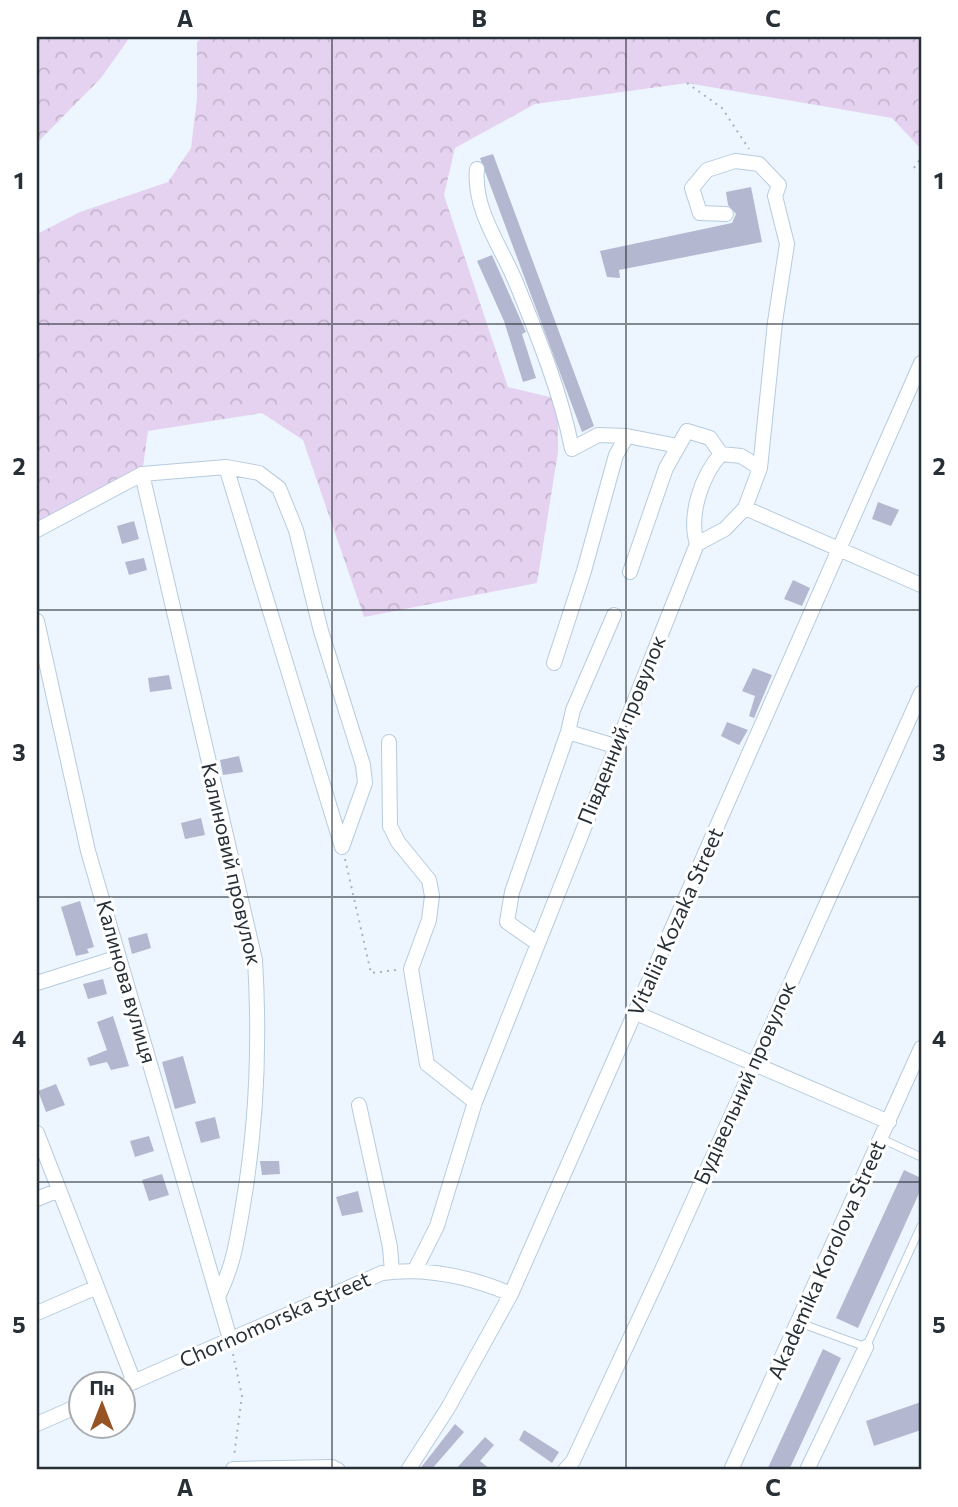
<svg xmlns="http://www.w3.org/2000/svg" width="958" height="1507" font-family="Commissioner,sans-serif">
	<defs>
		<pattern id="forest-crowns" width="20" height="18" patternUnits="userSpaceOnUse" patternTransform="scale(1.75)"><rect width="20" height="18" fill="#e5d2f1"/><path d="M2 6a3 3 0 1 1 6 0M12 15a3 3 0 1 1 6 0" fill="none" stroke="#c4b5cf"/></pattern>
	</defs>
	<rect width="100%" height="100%" fill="#edf6fe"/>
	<path fill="url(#forest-crowns)" d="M37 37H130L101 78 37 143Z
		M203 37H921V149L892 118 687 83 535 104 455 148 444 195 508 387 558 399V452L537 583 364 617 303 440 262 413 148 431 142 474 37 530V234L80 212 168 182 191 148 197 98V42Z"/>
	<path fill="#b3b7d0" d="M493 154 594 426 582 432 480 158Z
		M751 187 762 242 619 270 620 278 607 277 600 251 732 223 736 214 728 205 726 192Z
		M492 255 526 332 522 334 536 378 523 382 504 321 477 261Z
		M878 502 899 510 891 526 872 519Z
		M134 521 139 539 122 544 117 526Z
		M144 558 147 570 129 575 125 562Z
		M793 580 810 588 802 606 784 599Z
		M753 668 772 675 754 718 749 716 755 696 742 691Z
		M169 675 172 689 150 692 148 678Z
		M727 722 748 730 739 745 721 736Z
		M239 756 243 772 223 775 220 760Z
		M201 818 205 835 185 839 181 823Z
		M80 901 94 947 87 949 89 953 76 956 61 907Z
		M147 933 151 948 132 954 128 938Z
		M103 979 107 994 88 999 83 984Z
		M113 1016 129 1066 111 1070 107 1062 90 1066 87 1058 107 1050 97 1022Z
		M183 1056 196 1103 175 1109 162 1062Z
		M56 1084 65 1105 46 1112 38 1091Z
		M215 1117 220 1138 201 1143 195 1122Z
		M149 1136 154 1151 135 1157 130 1141Z
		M260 1161H279L280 1174 262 1175Z
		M904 1170 921 1178V1189L858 1328 836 1318Z
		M162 1174 169 1195 149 1201 142 1180Z
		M358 1191 363 1212 342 1216 336 1197Z
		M823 1349 841 1358 789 1470H767Z
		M921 1402V1430L874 1446 866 1421Z
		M455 1424 464 1432 431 1470H419Z
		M524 1430 559 1452 552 1463 519 1440Z
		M485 1437 494 1445 480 1461 491 1470H455Z"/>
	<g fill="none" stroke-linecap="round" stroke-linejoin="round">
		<g stroke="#b6cbde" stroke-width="9">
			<path id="service" d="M882 1139 921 1157
				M800 1323 866 1347 921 1226"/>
		</g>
		<g stroke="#b6cbde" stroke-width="16">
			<path id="minor" d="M477 169C473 211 502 247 517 285 539 339 561 393 572 449L598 435 627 436
				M226 467 259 473 279 488 296 530 321 631 363 765 365 783 342 847
				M142 474 255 960C260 1042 257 1123 243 1205 237 1240 234 1264 218 1297
				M745 508 921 585
				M37 530 142 474 226 467 342 847
				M697 544C688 515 702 475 721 454L741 456 760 468
				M630 572 666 468 687 431 710 438 721 454
				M37 621 88 851 230 1339
				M554 663 584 571 616 455 627 436 678 446
				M568 732 573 710 614 615
				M389 742 390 826 398 842 429 880 432 896 429 920 411 969 427 1064 475 1102
				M537 943 507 922 512 892 568 732 615 746
				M37 983 119 957
				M636 1013 889 1122
				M359 1105 390 1247 392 1272
				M37 1133 134 1382
				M37 1199 59 1190
				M415 1270 437 1226 475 1102 697 544 725 529 745 508 760 468 775 322 787 244 775 196 779 185 759 164 735 161 707 170 692 188 700 213 726 214
				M37 1313 97 1287
				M122 1387 382 1273C426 1267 471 1277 511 1294
				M37 1424 80 1405
				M233 1469 332 1467 338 1470
				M408 1470 448 1408 511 1294 921 363
				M565 1470 573 1461 666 1261 921 693
				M731 1470 921 1048
				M807 1470 866 1347"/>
		</g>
		<path stroke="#aab3bb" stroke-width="2" stroke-dasharray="2 5" stroke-linecap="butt" d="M687 83 722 108 749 149
			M914 168 921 158
			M345 859 371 973 396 970
			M233 1354 242 1396 234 1456"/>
		<use href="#service" stroke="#fff" stroke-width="7"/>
		<use href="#minor" stroke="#fff" stroke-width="14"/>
	</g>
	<path fill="none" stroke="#283037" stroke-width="2" stroke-opacity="0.55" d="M332 37V1470M626 37V1470M37 324H921M37 610H921M37 897H921M37 1182H921"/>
	<g text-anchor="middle" stroke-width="6" stroke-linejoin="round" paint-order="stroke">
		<g font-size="21" fill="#283037" stroke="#fff">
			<text transform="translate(622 730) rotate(-68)" y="7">Південний провулок</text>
			<text transform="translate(231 864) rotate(77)" y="7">Калиновий провулок</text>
			<text transform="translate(676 922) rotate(-66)" y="7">Vitaliia Kozaka Street</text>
			<text transform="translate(126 982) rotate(74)" y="7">Калинова вулиця</text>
			<text transform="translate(745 1083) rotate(-66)" y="7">Будівельний провулок</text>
			<text transform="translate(827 1260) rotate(-66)" y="7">Akademika Korolova Street</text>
			<text transform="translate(275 1320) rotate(-24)" y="7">Chornomorska Street</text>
		</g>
	</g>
	<rect width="958" height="1507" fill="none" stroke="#ffffff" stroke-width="77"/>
	<g transform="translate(102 1405)"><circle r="33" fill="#ffffff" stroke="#a9acaf" stroke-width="2"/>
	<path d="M0-5L12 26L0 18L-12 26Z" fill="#965324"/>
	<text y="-10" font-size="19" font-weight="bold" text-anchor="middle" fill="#283037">Пн</text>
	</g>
	<rect x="38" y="38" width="882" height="1430" fill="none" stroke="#283037" stroke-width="2.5"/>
	<g font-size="23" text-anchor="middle" font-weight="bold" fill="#283037">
		<text x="185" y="27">A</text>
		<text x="479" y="27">B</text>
		<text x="773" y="27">C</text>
		<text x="19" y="189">1</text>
		<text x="939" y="189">1</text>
		<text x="19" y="475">2</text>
		<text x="939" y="475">2</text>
		<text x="19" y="761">3</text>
		<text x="939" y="761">3</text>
		<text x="19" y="1047">4</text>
		<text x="939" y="1047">4</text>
		<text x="19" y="1333">5</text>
		<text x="939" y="1333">5</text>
		<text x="185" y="1496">A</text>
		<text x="479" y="1496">B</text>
		<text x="773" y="1496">C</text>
	</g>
</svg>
